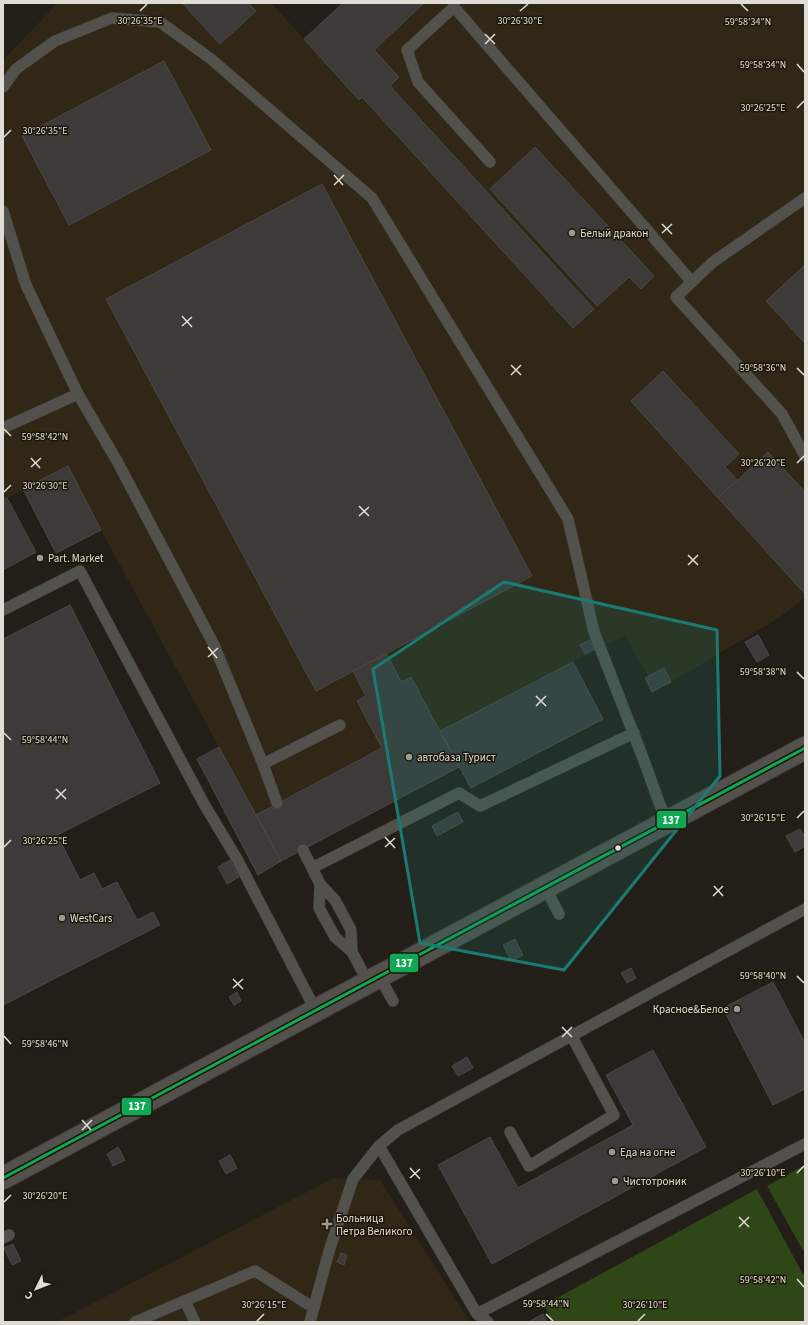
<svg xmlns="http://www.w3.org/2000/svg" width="808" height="1325" font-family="'Source Sans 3',sans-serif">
	<rect width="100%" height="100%" fill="#231f18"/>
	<path fill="#302716" d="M58 3H271L304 39 343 3H805V598L777 619 671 682 664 668 648 676 625 635 573 662 603 719 471 788 459 767 281 861 101 530 68 466 3 500V60Z
		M334 1178 380 1180 470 1322H57Z"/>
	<path fill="#2f4616" d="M805 1165V1254L767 1186Z
		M757 1189 805 1278V1322H553L544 1305Z"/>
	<path fill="#3d3a39" stroke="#4b4947" d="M182 3H248L256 11 220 44Z
		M343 3H424L374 50 399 77 390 86 594 309 573 328 362 97 359 100 304 39Z
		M164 61 211 150 69 225 22 136Z
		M535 147 654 276 641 289 629 277 597 306 490 189Z
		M322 184 532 576 316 691 106 299Z
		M805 265V343L766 301Z
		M663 371 739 454 725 467 737 480 718 498 631 401Z
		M768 452 805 492V594L718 498Z
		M68 466 101 530 56 553 23 489Z
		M7 498 36 552 3 570V500Z
		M70 605 160 783 57 835 80 880 94 873 102 889 117 882 137 920 153 912 160 925 3 1005V639Z
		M758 635 769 655 757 662 745 642Z
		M590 640 595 649 585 654 580 645Z
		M387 654 401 682 411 677 459 767 281 861 256 815 382 748 357 701 366 696 353 671Z
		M573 662 603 719 471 788 440 731Z
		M664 668 671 682 652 692 645 678Z
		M219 747 281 861 258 875 197 759Z
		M458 812 463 822 437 836 432 826Z
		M800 829 805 837V846L795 852 786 836Z
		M230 860 239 877 227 884 218 867Z
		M515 939 523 955 511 961 503 945Z
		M631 968 636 978 627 983 621 973Z
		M773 982 805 1043V1089L773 1105 723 1008Z
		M237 992 241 1001 234 1005 229 997Z
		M653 1050 706 1147 492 1264 438 1165 490 1137 518 1188 633 1125 606 1075Z
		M467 1057 473 1068 458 1076 452 1066Z
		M118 1147 125 1160 113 1166 107 1154Z
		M230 1155 237 1168 226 1174 219 1161Z
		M13 1244 21 1261 12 1265 4 1248Z
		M341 1253 347 1255 344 1265 337 1262Z
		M543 1314 547 1322H530V1321Z"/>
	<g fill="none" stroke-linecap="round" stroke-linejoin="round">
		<g stroke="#3f3b37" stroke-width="12">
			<path id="lane" d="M3 87 16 69 55 41 112 18 160 22 211 59 372 198 568 519 594 632 643 758 660 805 668 821
				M490 162 418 82 407 50 454 7 692 282
				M805 198 713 262 676 297 782 414 805 456
				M3 211 26 285 78 394 117 461 214 645 263 764
				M3 428 78 394
				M3 610 80 571 204 804 237 859 315 1009
				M277 803 263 764 340 725
				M303 850 320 884 319 908 335 937 352 952 368 982
				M312 868 459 793 480 806 634 733
				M320 884 335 900 351 930 352 952
				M545 887 559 914
				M379 976 393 1001
				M510 1132 529 1166 614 1115 571 1035
				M379 1146 477 1314 805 1144
				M3 1238 9 1235
				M185 1301 195 1322
				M477 1314 488 1322
				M135 1322 255 1271 314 1308
				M310 1322 329 1251 353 1179 379 1146 398 1130 805 909"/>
		</g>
		<g stroke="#3f3b37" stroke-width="24">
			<path id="secondary" d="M3 1178 805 748"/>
		</g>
		<use href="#lane" stroke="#53514b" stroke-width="11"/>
		<use href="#secondary" stroke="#53514b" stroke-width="22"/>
		<g stroke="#1d170b" stroke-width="6">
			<path id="bus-1" d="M3 1178 805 748"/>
		</g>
		<use href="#bus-1" stroke="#10a855" stroke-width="3"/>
	</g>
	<path fill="#1a7b73" fill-opacity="0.2" stroke="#1a7b73" stroke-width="3" stroke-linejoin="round" d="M504 582 717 630 720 776 564 970 420 943 373 669Z"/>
	<path fill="none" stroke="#e1dcd5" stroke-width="1.5" d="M741 4 748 11M140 11 147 4M520 11 528 4M485 34 495 44M485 44 495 34M797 64 804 72M797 108 804 101M4 137 11 130M334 175 343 185M334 185 344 175M662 224 672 234M662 233 672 224M182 316 192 327M182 326 192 317M511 365 521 375M797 368 804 375M511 375 521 365M4 429 11 436M31 458 40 468M797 463 804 456M31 467 41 458M4 492 11 485M359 506 369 516M359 516 369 507M688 555 698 565M688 565 698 555M208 647 217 658M208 657 218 648M797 672 804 679M536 696 546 706M536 706 546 696M4 733 11 740M56 789 66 799M56 799 66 789M797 818 804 811M385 837 395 848M4 847 11 840M385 847 395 838M714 886 723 896M713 896 723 886M797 976 804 983M233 979 243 989M233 988 243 979M562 1027 572 1037M4 1036 11 1044M562 1037 572 1027M82 1120 91 1130M82 1130 92 1120M410 1168 420 1179M797 1173 804 1166M410 1178 420 1169M4 1202 11 1195M739 1217 749 1227M739 1227 749 1217M797 1279 804 1287M546 1314 553 1321M257 1321 264 1314M638 1321 645 1314"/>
	<g fill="#9e9a93" stroke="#1d170b" stroke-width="1.5">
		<circle cx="572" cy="233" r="4"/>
		<circle cx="40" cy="558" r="4"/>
		<circle cx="409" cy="757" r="4"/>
		<circle cx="62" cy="918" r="4"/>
		<circle cx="737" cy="1009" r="4"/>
		<circle cx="612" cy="1152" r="4"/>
		<circle cx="615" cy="1181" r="4"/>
		<path d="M325 1218h4v4h4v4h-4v4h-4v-4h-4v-4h4z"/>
	</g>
	<circle fill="#e1dcd5" stroke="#1d170b" stroke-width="1.5" cx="618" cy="848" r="3.5"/>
	<g text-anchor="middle" stroke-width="3" stroke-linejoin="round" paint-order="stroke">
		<g font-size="11" fill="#e1dcd5" stroke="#1d170b" text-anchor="start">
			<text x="580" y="237">Белый дракон</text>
			<text x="48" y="562">Part. Market</text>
			<text x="417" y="761">автобаза Турист</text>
			<text x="70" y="922">WestCars</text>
			<text x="729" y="1013" text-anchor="end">Красное&amp;Белое</text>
			<text x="620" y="1156">Еда на огне</text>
			<text x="623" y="1185">Чистотроник</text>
			<text x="336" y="1222">Больница<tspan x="336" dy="13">Петра Великого</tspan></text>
		</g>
	</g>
	<g font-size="10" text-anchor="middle" fill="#e1dcd5" stroke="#1d170b" stroke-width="3" stroke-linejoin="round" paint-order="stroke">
		<text x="140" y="24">30°26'35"E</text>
		<text x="520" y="24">30°26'30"E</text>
		<text x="748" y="25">59°58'34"N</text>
		<text x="763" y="68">59°58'34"N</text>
		<text x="763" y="111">30°26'25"E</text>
		<text x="45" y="134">30°26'35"E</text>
		<text x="763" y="371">59°58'36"N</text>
		<text x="45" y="440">59°58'42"N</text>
		<text x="763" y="466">30°26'20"E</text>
		<text x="45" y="489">30°26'30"E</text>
		<text x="763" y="675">59°58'38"N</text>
		<text x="45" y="743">59°58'44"N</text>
		<text x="763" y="821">30°26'15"E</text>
		<text x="45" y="844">30°26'25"E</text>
		<text x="763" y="979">59°58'40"N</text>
		<text x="45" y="1047">59°58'46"N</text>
		<text x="763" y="1176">30°26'10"E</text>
		<text x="45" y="1199">30°26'20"E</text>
		<text x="763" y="1283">59°58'42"N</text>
		<text x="546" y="1307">59°58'44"N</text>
		<text x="264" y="1308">30°26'15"E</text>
		<text x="645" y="1308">30°26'10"E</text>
	</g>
	<g stroke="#1d170b" stroke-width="1.5">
		<rect x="656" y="810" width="31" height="19" rx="4" fill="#10a855"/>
		<rect x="389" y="953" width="30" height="20" rx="4" fill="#10a855"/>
		<rect x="121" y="1097" width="31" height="19" rx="4" fill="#10a855"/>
	</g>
	<g font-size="11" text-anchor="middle" font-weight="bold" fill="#fff">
		<text x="671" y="824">137</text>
		<text x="404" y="967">137</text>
		<text x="137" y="1110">137</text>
	</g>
	<rect width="808" height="1325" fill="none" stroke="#e1dcd5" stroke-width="8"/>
	<g transform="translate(36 1289) rotate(227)" stroke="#1d170b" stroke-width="3" paint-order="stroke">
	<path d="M0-3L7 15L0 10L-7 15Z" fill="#e1dcd5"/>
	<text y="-6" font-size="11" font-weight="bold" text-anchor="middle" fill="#e1dcd5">С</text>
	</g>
</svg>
